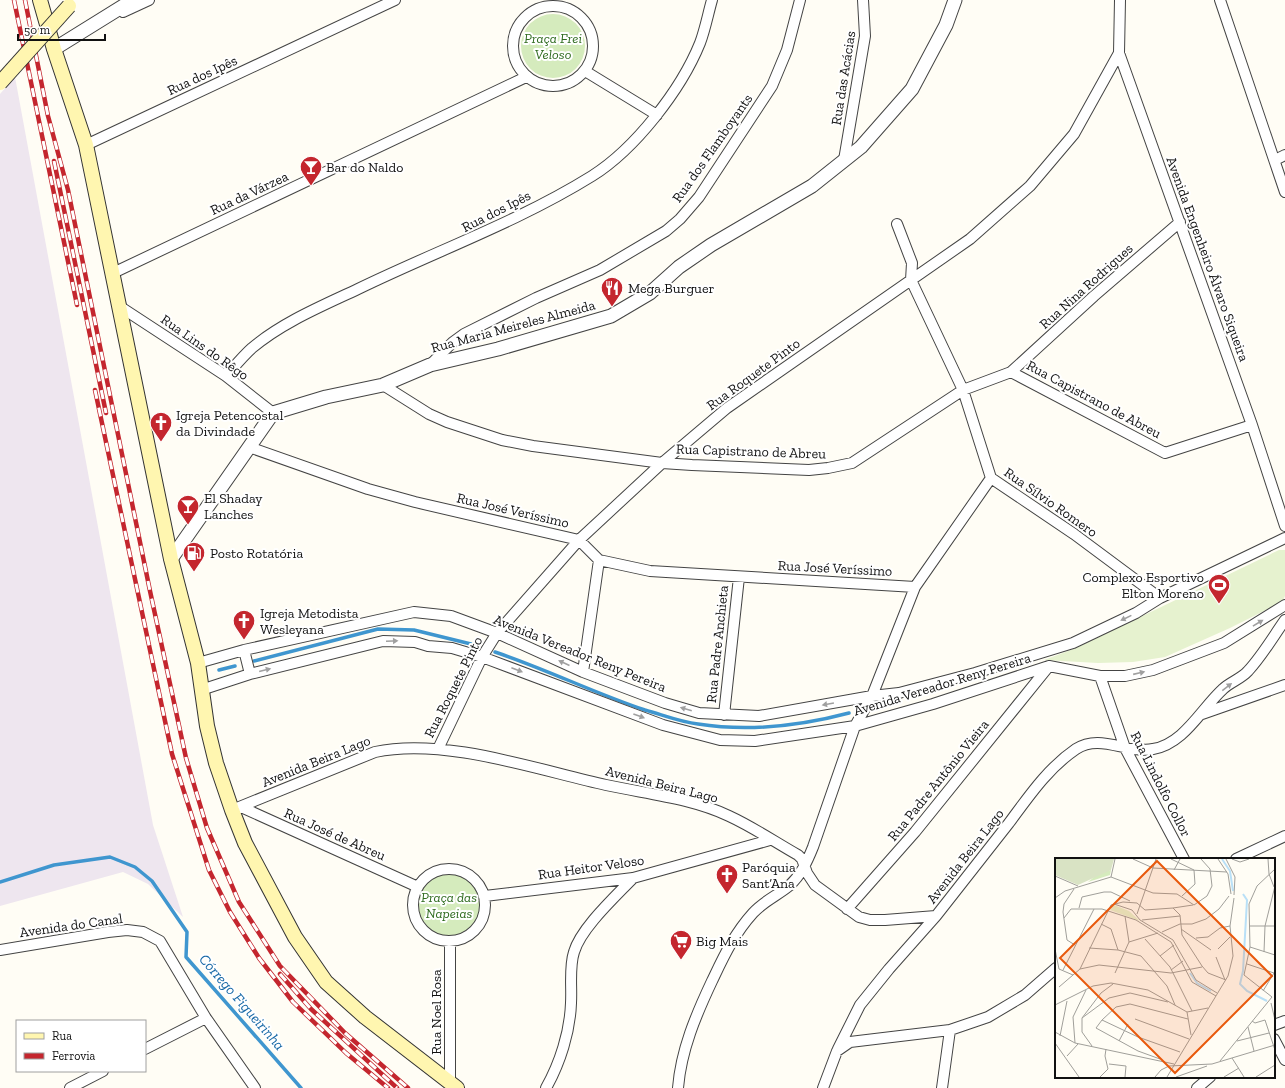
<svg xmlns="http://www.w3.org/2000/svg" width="1285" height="1088" font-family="'Zilla Slab',serif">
	<rect width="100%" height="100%" fill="#fffdf5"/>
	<path fill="#eee6ef" d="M15 77 153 825 183 917 148 884 123 872 0 906V94Z"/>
	<path fill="#d5ebbd" d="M521 46a32 32 0 1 1 64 0a32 32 0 1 1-64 0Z
		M415 905a34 34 0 1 1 68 0a34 34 0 1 1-68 0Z"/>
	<path fill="#e6f2cf" d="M1279 550H1285V596L1282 602 1230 628 1165 657 1133 662 1098 663 1044 660 1076 648Z"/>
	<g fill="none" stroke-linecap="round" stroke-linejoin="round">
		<path stroke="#3f96cf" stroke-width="3.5" d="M495 652C546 669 594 693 645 710 663 715 680 722 698 724 749 732 800 726 849 713
			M254 661 378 629 414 630 475 645
			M219 670 235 666
			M0 882 54 865 110 857 135 867 152 881 187 932 186 957 301 1088"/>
		<g stroke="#444" stroke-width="12">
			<path id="minor" d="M1120 0 1119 53 1252 425 1285 526
				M1220 0 1285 192
				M513 46a40 40 0 1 1 80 0a40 40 0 1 1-80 0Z
				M123 12 149 0
				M585 71 657 115
				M86 145 395 0
				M844 160 865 36 863 0
				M1275 160 1285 155
				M897 224 912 263 911 280 963 390 991 478 1074 534 1160 598
				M113 273 526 77
				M119 306 226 376 273 413
				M430 365 453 342 464 334 536 298 600 270 666 231 680 219 699 197 772 86 787 50 800 0
				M1011 372 1165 453 1252 425
				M226 376C234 367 243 356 252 348 283 322 322 306 358 289 436 251 518 222 592 176 635 149 681 90 700 43 705 30 708 14 712 0
				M383 385 429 414 447 422 502 440 533 446 662 463 692 465 809 470 828 468 852 463 963 390 1011 372 1094 296 1180 222
				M249 447 368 489 415 502 579 540 599 560 650 571 915 587
				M244 650 250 674
				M198 663 244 650 414 612 451 616 497 633 583 672 665 703 699 713 759 716 872 696 899 693 975 673 1073 643 1136 613 1160 598 1285 538
				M583 672 599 560
				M1100 676 1125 748 1184 859
				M201 690 250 674 383 641 415 642 428 646 452 648 482 657 663 725 720 740 755 741 855 726 933 704 1049 666 1100 676H1125L1153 670 1224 643 1285 605
				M1202 714 1285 685
				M724 715 739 577
				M438 749 482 657 497 633 579 540 662 463 727 408 970 239 1030 186 1074 134 1119 53
				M241 807 418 887
				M232 810 375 752C444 737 538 770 606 785 647 794 691 798 729 816 753 827 775 842 798 855L802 859 807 873 815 885 859 917 870 920H885L936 916C960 885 985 854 1009 823 1029 796 1048 768 1076 749 1100 733 1127 754 1153 749 1184 744 1201 709 1223 689 1230 682 1241 679 1248 671 1262 656 1273 637 1285 620
				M1236 859 1285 836
				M413 905a36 36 0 1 1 72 0a36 36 0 1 1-72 0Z
				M485 896 633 878 770 840
				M847 909 915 832 1049 666
				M450 941V1082
				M0 950 108 932 127 930 143 932 160 941 206 1018 255 1088
				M1274 1025 1285 1021
				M1274 1039 1285 1060
				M145 1049 206 1018
				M838 1049 860 1005 889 969 936 916
				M70 1088 103 1071
				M546 1088C560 1063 570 1032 571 1003 572 987 569 967 574 952 581 928 615 897 633 878
				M678 1088C681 1050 696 1015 712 981 724 956 734 934 753 913 765 900 777 896 789 886 801 875 807 862 813 847L855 726 872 696 915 587 991 478
				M823 1088 837 1051 850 1042 950 1030 988 1017 1025 995 1056 968
				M942 1088 950 1030
				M1197 1088 1210 1077"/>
		</g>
		<g stroke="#444" stroke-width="15">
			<path id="tertiary" d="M54 49 133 0
				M171 559 273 413 326 397 383 385 430 365 498 349 611 316 650 293 679 267 711 245 812 186 861 147 912 89 946 25 955 0"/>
		</g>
		<g stroke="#333" stroke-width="16">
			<path id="secondary" d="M40 0 54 49 86 145 171 559 198 663 207 726 216 763 232 810 245 843 295 937 326 982 365 1017 457 1088"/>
		</g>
		<use href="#minor" stroke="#fff" stroke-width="10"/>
		<use href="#tertiary" stroke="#fff" stroke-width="13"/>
		<use href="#secondary" stroke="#fff6b0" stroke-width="14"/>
		<g stroke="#c4262e" stroke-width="4.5">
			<path id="rail" d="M14 0 77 305
				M25 0 48 116 68 190 150 591 186 758 207 828 239 902 280 966 345 1033 408 1088
				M54 161 106 413
				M95 390 172 754 209 870 230 912 259 958 293 1002 346 1053 388 1088
				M280 974 311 1009 397 1088"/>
		</g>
		<use href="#rail" stroke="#fff" stroke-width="3" stroke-dasharray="9" stroke-linecap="butt"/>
		<g stroke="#333" stroke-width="16" stroke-linecap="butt">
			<path id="secondary-bridge" d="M0 83 69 6"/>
		</g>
		<use href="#secondary-bridge" stroke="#fff6b0" stroke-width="14"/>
	</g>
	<defs><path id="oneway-solid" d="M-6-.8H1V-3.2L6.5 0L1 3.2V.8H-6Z"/></defs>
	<g fill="#a0a0a0">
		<use href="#oneway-solid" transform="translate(1126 618) rotate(154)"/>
		<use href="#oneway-solid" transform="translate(1258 623) rotate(-31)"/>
		<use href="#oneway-solid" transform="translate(392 641) rotate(-2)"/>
		<use href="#oneway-solid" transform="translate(564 663) rotate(-156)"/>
		<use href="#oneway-solid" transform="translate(265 670) rotate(-14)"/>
		<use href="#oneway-solid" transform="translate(517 670) rotate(21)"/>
		<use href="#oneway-solid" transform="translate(1139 673) rotate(-13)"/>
		<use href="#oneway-solid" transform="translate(1227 687) rotate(-38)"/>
		<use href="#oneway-solid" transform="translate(828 704) rotate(170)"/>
		<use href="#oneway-solid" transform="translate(686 709) rotate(-164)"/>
		<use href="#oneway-solid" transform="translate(639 716) rotate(20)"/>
	</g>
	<defs>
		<g id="bar-pin" transform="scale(1.15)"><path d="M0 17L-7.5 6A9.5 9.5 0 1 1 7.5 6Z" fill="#c4262e" stroke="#fff"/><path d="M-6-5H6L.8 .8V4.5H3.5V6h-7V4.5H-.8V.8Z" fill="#fff"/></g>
		<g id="restaurant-pin" transform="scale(1.15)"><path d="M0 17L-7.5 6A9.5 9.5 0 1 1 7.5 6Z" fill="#c4262e" stroke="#fff"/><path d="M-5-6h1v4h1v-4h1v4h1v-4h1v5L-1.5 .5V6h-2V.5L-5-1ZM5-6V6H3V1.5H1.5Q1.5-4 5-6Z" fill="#fff"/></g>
		<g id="church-pin" transform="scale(1.15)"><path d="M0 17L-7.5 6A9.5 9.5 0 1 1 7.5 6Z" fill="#c4262e" stroke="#fff"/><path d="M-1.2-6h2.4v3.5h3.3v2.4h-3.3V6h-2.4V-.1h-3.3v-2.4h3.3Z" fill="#fff"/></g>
		<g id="fuel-pin" transform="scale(1.15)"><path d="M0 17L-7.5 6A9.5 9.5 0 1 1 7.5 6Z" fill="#c4262e" stroke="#fff"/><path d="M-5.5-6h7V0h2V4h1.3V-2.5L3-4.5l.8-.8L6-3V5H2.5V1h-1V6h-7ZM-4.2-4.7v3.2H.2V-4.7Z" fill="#fff"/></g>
		<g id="stadium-pin" transform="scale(1.15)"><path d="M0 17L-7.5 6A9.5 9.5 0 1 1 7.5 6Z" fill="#c4262e" stroke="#fff"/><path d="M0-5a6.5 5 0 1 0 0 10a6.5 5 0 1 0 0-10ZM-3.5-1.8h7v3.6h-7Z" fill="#fff"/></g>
		<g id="supermarket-pin" transform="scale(1.15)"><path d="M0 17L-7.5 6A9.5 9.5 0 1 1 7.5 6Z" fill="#c4262e" stroke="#fff"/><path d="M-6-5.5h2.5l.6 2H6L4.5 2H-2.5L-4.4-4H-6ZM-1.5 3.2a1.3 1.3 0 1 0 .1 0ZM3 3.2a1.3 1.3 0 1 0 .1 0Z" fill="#fff"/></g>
	</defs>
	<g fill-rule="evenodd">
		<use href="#bar-pin" x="311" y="167"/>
		<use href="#restaurant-pin" x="612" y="288"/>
		<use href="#church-pin" x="161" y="423"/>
		<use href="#bar-pin" x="188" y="506"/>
		<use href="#fuel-pin" x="194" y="553"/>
		<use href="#stadium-pin" x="1219" y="585"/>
		<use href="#church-pin" x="244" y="621"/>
		<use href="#church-pin" x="727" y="875"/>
		<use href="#supermarket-pin" x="681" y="941"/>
	</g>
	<g text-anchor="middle" stroke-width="4" stroke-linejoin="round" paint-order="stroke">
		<g font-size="14" font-style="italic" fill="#2f6b1f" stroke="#fff">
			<text x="553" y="43">Praça Frei<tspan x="553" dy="16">Veloso</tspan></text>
			<text x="449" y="902">Praça das<tspan x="449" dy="16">Napeias</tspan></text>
		</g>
		<g font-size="14" fill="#111" stroke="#fff">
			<text transform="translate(202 75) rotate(-25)" y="5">Rua dos Ipês</text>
			<text transform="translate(843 78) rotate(-81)" y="5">Rua das Acácias</text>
			<text transform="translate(712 148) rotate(-55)" y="5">Rua dos Flamboyants</text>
			<text transform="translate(249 193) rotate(-25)" y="5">Rua da Várzea</text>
			<text transform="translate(496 211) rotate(-27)" y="5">Rua dos Ipês</text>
			<text transform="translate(1208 259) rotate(70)" y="5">Avenida Engenheiro Álvaro Siqueira</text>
			<text transform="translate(1086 286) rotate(-42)" y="5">Rua Nina Rodrigues</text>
			<text transform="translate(513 326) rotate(-15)" y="5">Rua Maria Meireles Almeida</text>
			<text transform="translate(205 347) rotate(35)" y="5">Rua Lins do Rêgo</text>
			<text transform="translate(753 374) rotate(-36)" y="5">Rua Roquete Pinto</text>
			<text transform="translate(1094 399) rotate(28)" y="5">Rua Capistrano de Abreu</text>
			<text transform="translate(751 451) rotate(2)" y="5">Rua Capistrano de Abreu</text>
			<text transform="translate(1051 502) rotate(35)" y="5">Rua Sílvio Romero</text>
			<text transform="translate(513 510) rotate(13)" y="5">Rua José Veríssimo</text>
			<text transform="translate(835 568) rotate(3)" y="5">Rua José Veríssimo</text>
			<text transform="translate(717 644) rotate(-84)" y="5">Rua Padre Anchieta</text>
			<text transform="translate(580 653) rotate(22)" y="5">Avenida Vereador Reny Pereira</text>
			<text transform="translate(942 684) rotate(-17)" y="5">Avenida Vereador Reny Pereira</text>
			<text transform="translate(453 687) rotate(-63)" y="5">Rua Roquete Pinto</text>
			<text transform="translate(316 761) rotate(-22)" y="5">Avenida Beira Lago</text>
			<text transform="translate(938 780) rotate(-51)" y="5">Rua Padre Antônio Vieira</text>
			<text transform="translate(662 784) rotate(14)" y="5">Avenida Beira Lago</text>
			<text transform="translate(1161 784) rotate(63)" y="5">Rua Lindolfo Collor</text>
			<text transform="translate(335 834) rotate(24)" y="5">Rua José de Abreu</text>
			<text transform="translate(965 856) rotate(-52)" y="5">Avenida Beira Lago</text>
			<text transform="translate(591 867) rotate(-8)" y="5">Rua Heitor Veloso</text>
			<text transform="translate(71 925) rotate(-8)" y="5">Avenida do Canal</text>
			<text transform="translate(436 1012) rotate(-90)" y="5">Rua Noel Rosa</text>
		</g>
		<g font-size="14" fill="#111" stroke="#fff" text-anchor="start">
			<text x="326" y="172">Bar do Naldo</text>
			<text x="628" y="293">Mega Burguer</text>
			<text x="176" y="420">Igreja Petencostal<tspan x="176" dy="16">da Divindade</tspan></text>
			<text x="204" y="503">El Shaday<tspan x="204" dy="16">Lanches</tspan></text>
			<text x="210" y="558">Posto Rotatória</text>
			<text x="1204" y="582" text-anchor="end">Complexo Esportivo<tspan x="1204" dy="16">Elton Moreno</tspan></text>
			<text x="260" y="618">Igreja Metodista<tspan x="260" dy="16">Wesleyana</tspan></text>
			<text x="742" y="872">Paróquia<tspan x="742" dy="16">Sant’Ana</tspan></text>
			<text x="696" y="946">Big Mais</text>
		</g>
		<g font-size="15" font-style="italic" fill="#1768a6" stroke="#fff">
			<text transform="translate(242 1002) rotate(49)" y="5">Córrego Figueirinha</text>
		</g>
	</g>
	<g transform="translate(1055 858)">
		<rect width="220" height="220" fill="#fffdf5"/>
		<path d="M56 12 55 17 33 24 44 15Z" fill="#d5ebbd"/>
		<path d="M0 1H59L56 12 23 27 0 17Z" fill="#d9e3c4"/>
		<path d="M59 47 74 53 85 63 55 52Z" fill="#e6f2cf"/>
		<path fill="none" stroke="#b9e0f7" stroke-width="2" d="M167 1 175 13 178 33M188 36 192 42 188 113 185 126 192 133 212 143M135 115 142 125 156 133"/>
		<path fill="none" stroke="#a09f9a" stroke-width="1" d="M78 1 98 10 172 14M116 1 139 12 140 26 127 38M163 1 173 16 176 36M171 1 180 19 179 37M177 1 185 4 194 1M213 1 214 16 219 29M119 12 125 1M0 18 23 28M56 19 60 1M19 31 9 46 8 54 12 82 20 87M0 40 10 33 56 19 98 35 122 36 139 47 152 38 157 28 155 11 146 1M59 46 77 52 85 62 118 82 141 122 162 135M24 50 27 39 49 34H56L75 43M118 50 138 47M82 56 101 1M9 60 16 51H47L81 62 116 84 137 124 161 138M87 62 125 58M46 66 56 71 63 92M194 68H220M126 71 156 92M107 74 125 66H137L151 61 164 51 174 38M141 80 153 79 165 70 175 68M90 81 115 109 137 153M74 84 103 75M195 89 220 97M34 90 63 92 86 98 112 128 120 147M0 91 4 111 18 117M163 91 175 79M209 94 210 68 220 28M105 98 119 87M161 99 170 122M192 106 219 115M25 111 44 107 116 115 147 109M8 112 39 51M116 112 128 103M60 115 74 84 70 58M4 129 25 111 56 47 68 44 82 45 90 52 118 50 125 57 127 77 147 108 153 115 171 122M208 133 219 115M217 139 189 117 195 89 194 46 202 28 220 11M216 145 220 162M0 147 38 128 56 125 93 132 132 154 153 150M132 154 136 177M27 160 54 140 75 135 113 144M80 161 134 181M47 162 41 170 83 193 105 201M197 163 200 165 210 162 220 192M193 169 199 193M0 174 20 185 119 206M5 178 12 143M64 183 73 166M182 183 214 175M0 185 24 219M20 185 18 159 31 132M37 188 27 174V160L46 135 58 126M125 194 83 179 47 162 61 149 75 146 133 161M12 198 23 186M177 200 189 219M165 203 217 139M54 206 71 208 70 219M45 219 53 211 50 198 51 191M100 219 106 212 114 208 157 206 220 187M112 219 173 118 178 98 175 68 179 40M121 219 152 208M169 219 184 210M201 219 220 207"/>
		<path fill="#e8590c" fill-opacity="0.15" stroke="#e8590c" stroke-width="2" d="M102 3 217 118 120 215 5 100Z"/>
		<rect width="220" height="220" fill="none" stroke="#111" stroke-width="2"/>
	</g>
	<rect x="16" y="1020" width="130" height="52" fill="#ffffff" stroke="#a0a0a0"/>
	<rect x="24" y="1033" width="20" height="6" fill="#fff6b0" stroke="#a0a0a0"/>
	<text x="52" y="1040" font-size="12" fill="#111111">Rua</text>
	<rect x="24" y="1053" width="20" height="6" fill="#c4262e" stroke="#a0a0a0"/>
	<text x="52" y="1060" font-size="12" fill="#111111">Ferrovia</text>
	<path d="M18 34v6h87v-6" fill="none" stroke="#111111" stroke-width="2"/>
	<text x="24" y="34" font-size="12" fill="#111111" stroke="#ffffff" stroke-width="3" paint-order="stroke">50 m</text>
</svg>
